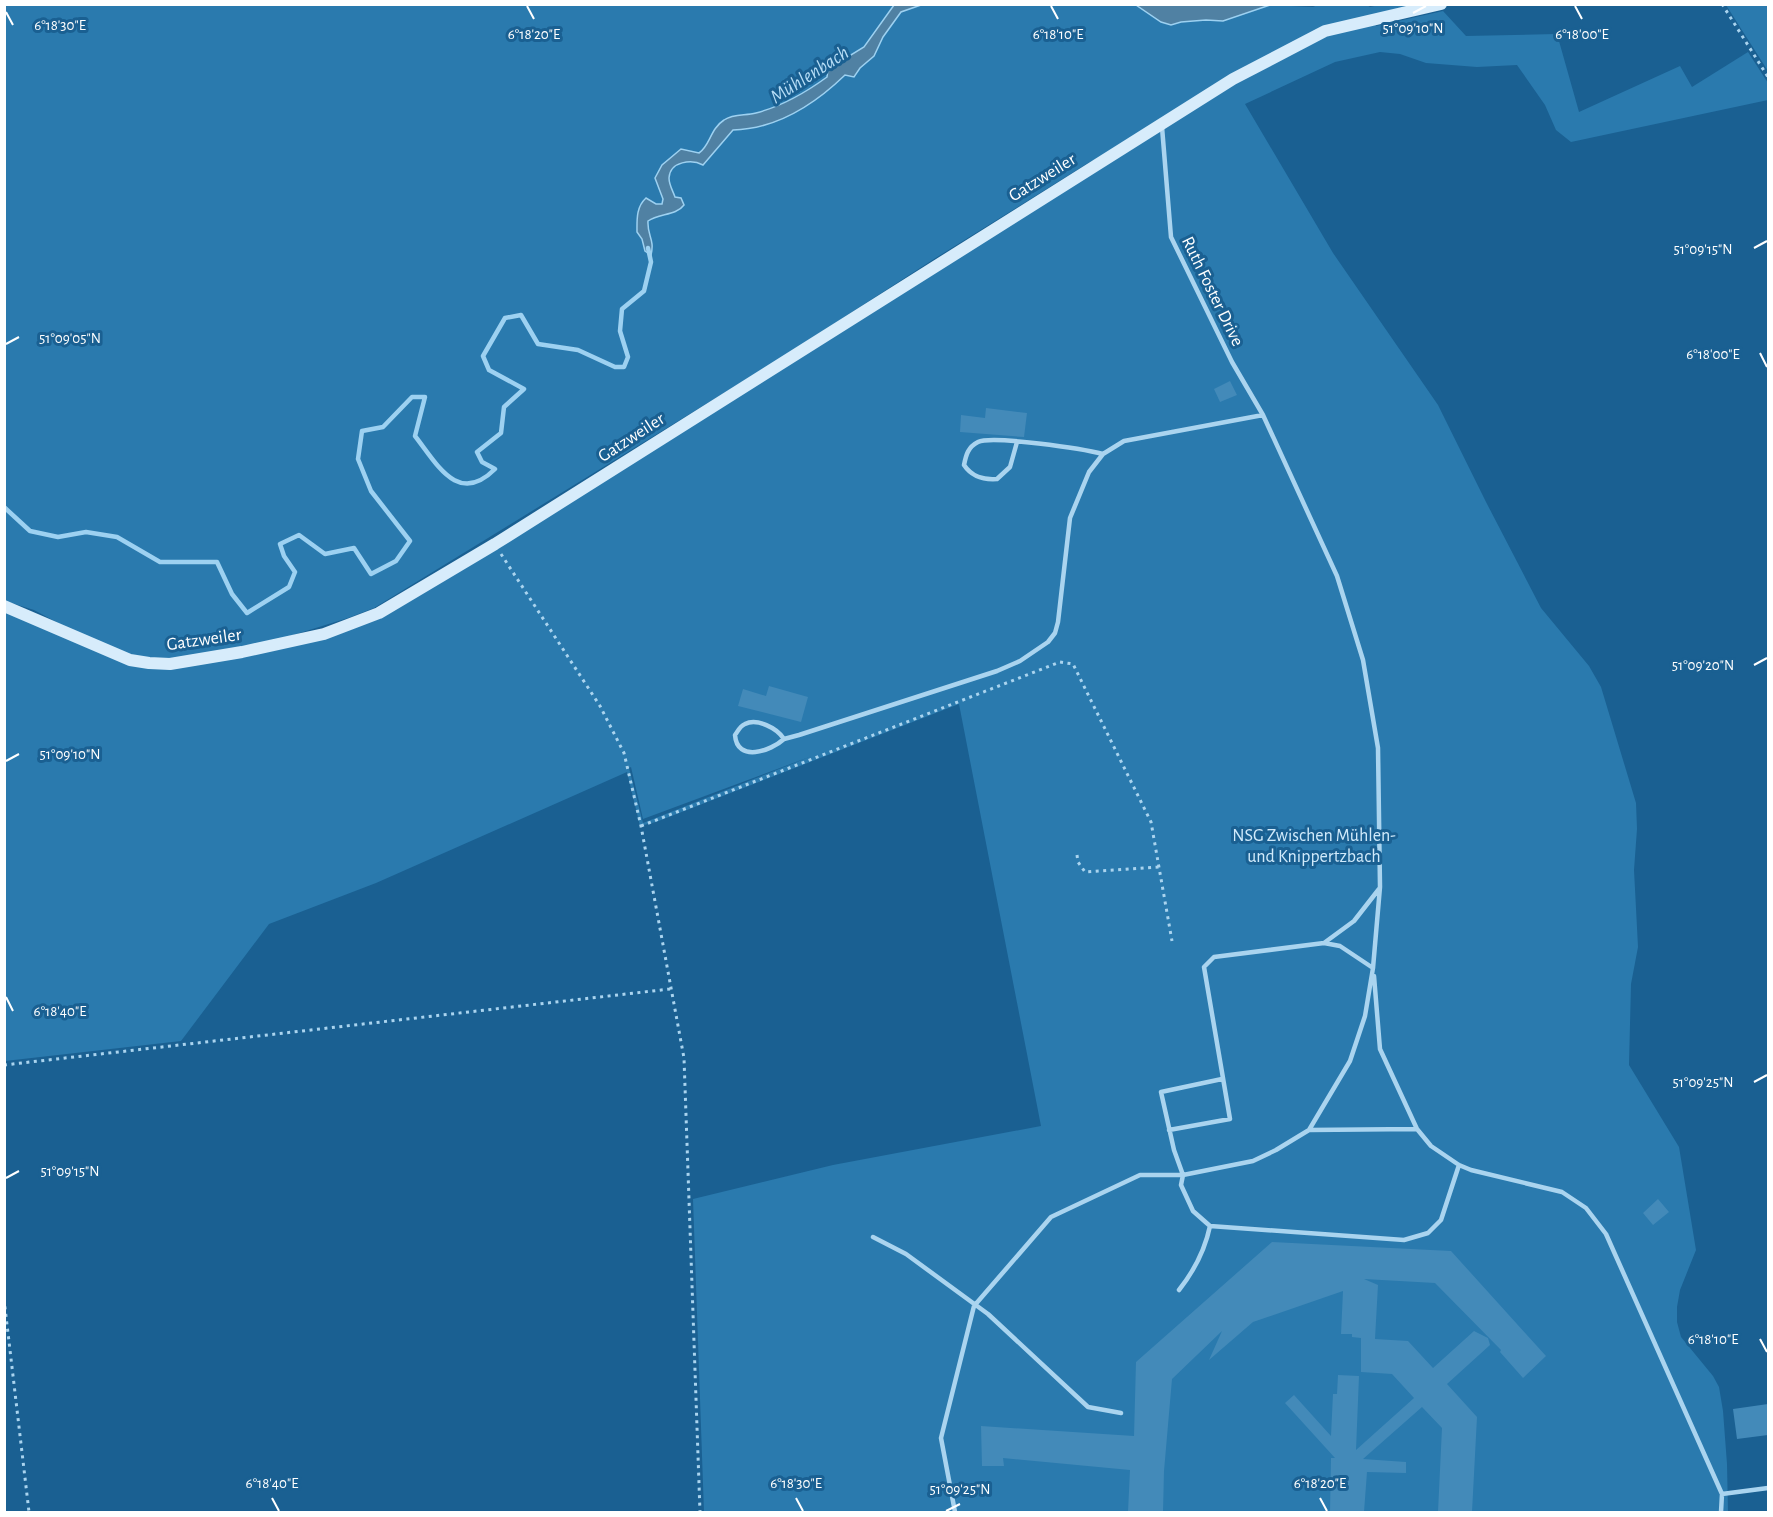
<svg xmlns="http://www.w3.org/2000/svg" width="1773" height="1517" font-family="'Alegreya Sans',sans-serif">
	<rect width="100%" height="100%" fill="#1a6092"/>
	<path fill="#2a7aae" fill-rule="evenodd" d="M1320 4 1367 5 1370 7 1383 4 1418 5 1373 16 1376 26 1443 11 1466 36 1557 34 1579 112 1680 66 1692 87 1748 52 1768 83V100L1571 142 1556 130 1545 105 1517 65 1477 67 1426 63 1400 54 1380 52 1335 62 1245 104 1333 253 1438 405 1486 502 1541 608 1589 666 1601 687 1636 803 1637 829 1634 870 1638 947 1631 984 1629 1065 1679 1147 1696 1250 1680 1290 1677 1307V1322L1681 1337 1713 1376 1719 1387 1723 1411 1727 1464 1728 1512H704L693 1199 833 1165 1041 1126 959 704 656 822 640 826 627 772 376 883 269 924 181 1041 5 1061V608L9 607 130 660 149 663 170 664 242 652 324 634 379 613 495 544 1097 163 1153 131 1088 163 934 259 776 361 374 608 348 618 277 640 170 660 129 656 84 637 34 610 5 601V5H894L864 47 828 69V77C805 93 783 106 756 113 745 116 734 113 724 120 710 129 711 146 699 153L681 149 662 165 655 179 663 199 662 204H656L646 198C636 207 637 220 637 232L642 239 645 251 651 255C655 240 647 235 648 221 659 213 676 216 684 205L681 198 675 197C673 191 669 185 669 178 670 161 692 159 703 165L734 129C776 129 815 103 845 74L854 77 860 68 874 56 883 37 901 12 921 5H1136L1161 22 1171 25 1181 22 1206 20 1223 21 1270 5 1313 7ZM812 756 643 823 629 768 631 767 643 819Z
		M1726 5H1768V71Z"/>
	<path fill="#5081a3" stroke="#9dd1f1" stroke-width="1.5" d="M894 5H921L901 12 883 37 874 56 860 68 854 77 845 75C815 104 777 129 733 130L703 165C692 159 670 161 669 178 669 185 673 191 675 197L681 198 684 205C676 216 659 213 648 221 647 236 655 239 651 255L645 251 642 239 637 232C637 220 636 207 646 198L656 204H662L663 199 655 178 662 165 681 149 699 153C710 146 710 129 724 120 734 113 745 116 756 113 783 106 805 93 827 77L828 69 864 47Z
		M1136 5H1270L1223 21 1206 20 1181 22 1171 25 1161 22Z"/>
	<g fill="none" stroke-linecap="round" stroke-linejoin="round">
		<path stroke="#9dd1f1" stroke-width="4.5" d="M4 507 30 531 58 537 86 532 117 537 160 562H217L232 594 247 613 289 587 295 572 284 556 280 544 299 535 325 554 354 548 371 574 396 561 410 541 371 491 358 459 362 431 383 427 412 397H425L415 436C437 464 458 506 495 469L482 462 477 452 501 433 504 407 524 389 489 370 483 356 505 318 521 315 538 344 578 350 615 367H624L628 357 620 331 622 309 644 291 651 262 648 248"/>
	</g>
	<path fill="#438ab9" d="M1230 381 1237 395 1220 402 1214 389Z
		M986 408 1027 413 1024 437 960 432 961 415 985 418Z
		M769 686 808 697 801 722 738 706 743 689 766 696Z
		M1658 1199 1669 1212 1653 1225 1643 1213Z
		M1272 1242 1451 1251 1546 1356 1523 1378 1500 1352 1501 1350 1435 1283 1364 1279 1378 1285 1375 1339 1408 1341 1433 1368 1474 1331 1488 1338 1490 1345 1447 1384 1477 1417 1472 1512H1438L1442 1428 1422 1407 1363 1459 1406 1462V1473L1367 1472 1364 1512H1330L1331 1458H1335L1285 1403 1294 1395 1331 1436 1333 1394H1337L1338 1375 1359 1376 1356 1450 1414 1398 1392 1374 1361 1372V1338L1352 1337V1334H1341L1343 1291 1253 1322 1209 1360 1222 1331 1172 1379 1164 1471 1163 1512H1128L1130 1470 1003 1458 1004 1466H982L981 1426 1134 1436 1136 1362Z
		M1768 1404V1435L1737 1439 1733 1409Z"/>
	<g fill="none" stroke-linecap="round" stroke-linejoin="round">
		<path stroke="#aad4ef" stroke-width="3" stroke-dasharray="3 4.5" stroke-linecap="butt" d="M1722 4 1768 77
			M501 554 600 706 624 753 641 826 684 1058 700 1512
			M641 826 1060 662 1073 664 1151 822 1172 941
			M1077 855 1078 862 1085 872 1159 867
			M4 1065 670 989
			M4 1299 29 1512"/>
		<path stroke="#aad4ef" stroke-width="4.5" d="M1017 442 1010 467 997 479C983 480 972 477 964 465 966 455 968 447 978 442 992 435 1084 449 1103 454
			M784 739C771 751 737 763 735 735 738 731 740 726 745 724 757 718 777 728 784 739L799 735 997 671 1020 661 1048 642 1055 633 1058 622 1070 518 1089 472 1103 454 1124 441 1263 415
			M1324 943 1354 921 1379 889
			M1374 976 1380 1049 1417 1129 1431 1146 1459 1165 1471 1170 1562 1192 1586 1208 1606 1234 1722 1494 1721 1512
			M1222 1079 1161 1092 1174 1150 1183 1175 1181 1185 1193 1211 1210 1226 1404 1240 1428 1233 1441 1220 1459 1165
			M1169 1130 1230 1119 1204 967 1214 957 1324 943 1340 946 1373 968
			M1309 1130 1417 1129
			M873 1237 906 1254 988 1314 1088 1407 1121 1413
			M1179 1290C1194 1271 1205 1250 1210 1226
			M1722 1494 1768 1488
			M955 1512 941 1438 974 1306 1051 1217 1140 1175H1183L1253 1161 1276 1150 1309 1130 1350 1061 1365 1016 1373 968 1380 887 1378 748 1363 660 1337 576 1263 415 1232 362 1171 237 1162 127"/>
		<path stroke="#d7ecfb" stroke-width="12" d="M4 606 130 660 149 663 170 664 242 652 324 634 379 613 495 544 1233 79 1325 31 1441 4"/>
	</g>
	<path fill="none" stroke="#fff" stroke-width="2" d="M527 6 534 19M1051 6 1058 19M1575 6 1582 19M6 12 13 25M1413 13 1426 6M1754 248 1767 241M6 344 19 337M1760 353 1767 367M1754 665 1767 658M6 761 19 754M6 997 13 1011M1754 1082 1767 1075M6 1178 19 1171M1760 1339 1767 1352M272 1498 279 1511M796 1498 803 1511M1320 1498 1327 1511M946 1511 960 1504"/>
	<g text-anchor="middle" stroke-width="6" stroke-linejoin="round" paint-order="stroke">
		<g font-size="18" fill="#fff" stroke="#1a6092">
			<text transform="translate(1042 177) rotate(-32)" y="6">Gatzweiler</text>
			<text transform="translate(1213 291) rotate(64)" y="6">Ruth Foster Drive</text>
			<text transform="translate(631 437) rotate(-33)" y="6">Gatzweiler</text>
			<text transform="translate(204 639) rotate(-8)" y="6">Gatzweiler</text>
		</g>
		<g font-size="18" fill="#d0eafb" stroke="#1a6092">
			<text x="1314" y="841">NSG Zwischen Mühlen-<tspan x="1314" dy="21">und Knippertzbach</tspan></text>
		</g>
		<g font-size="20" font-style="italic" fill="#b6ddf6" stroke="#1a6092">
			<text transform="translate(809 74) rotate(-33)" y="7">Mühlenbach</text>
		</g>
	</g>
	<g font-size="15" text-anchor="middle" fill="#fff" stroke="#1a6092" stroke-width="6" stroke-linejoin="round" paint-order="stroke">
		<text x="60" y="30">6°18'30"E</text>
		<text x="1413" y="33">51°09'10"N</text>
		<text x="1058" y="39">6°18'10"E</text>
		<text x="1582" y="39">6°18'00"E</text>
		<text x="534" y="39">6°18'20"E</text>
		<text x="1703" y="254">51°09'15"N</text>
		<text x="70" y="343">51°09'05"N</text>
		<text x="1713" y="359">6°18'00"E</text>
		<text x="1703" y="670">51°09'20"N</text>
		<text x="70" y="759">51°09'10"N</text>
		<text x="60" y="1016">6°18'40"E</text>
		<text x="1703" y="1087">51°09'25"N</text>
		<text x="70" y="1176">51°09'15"N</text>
		<text x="1713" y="1344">6°18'10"E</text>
		<text x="272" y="1488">6°18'40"E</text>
		<text x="796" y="1488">6°18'30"E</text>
		<text x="1320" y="1488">6°18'20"E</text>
		<text x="960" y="1494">51°09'25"N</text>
	</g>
	<rect width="1773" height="1517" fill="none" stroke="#ffffff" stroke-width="12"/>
</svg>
